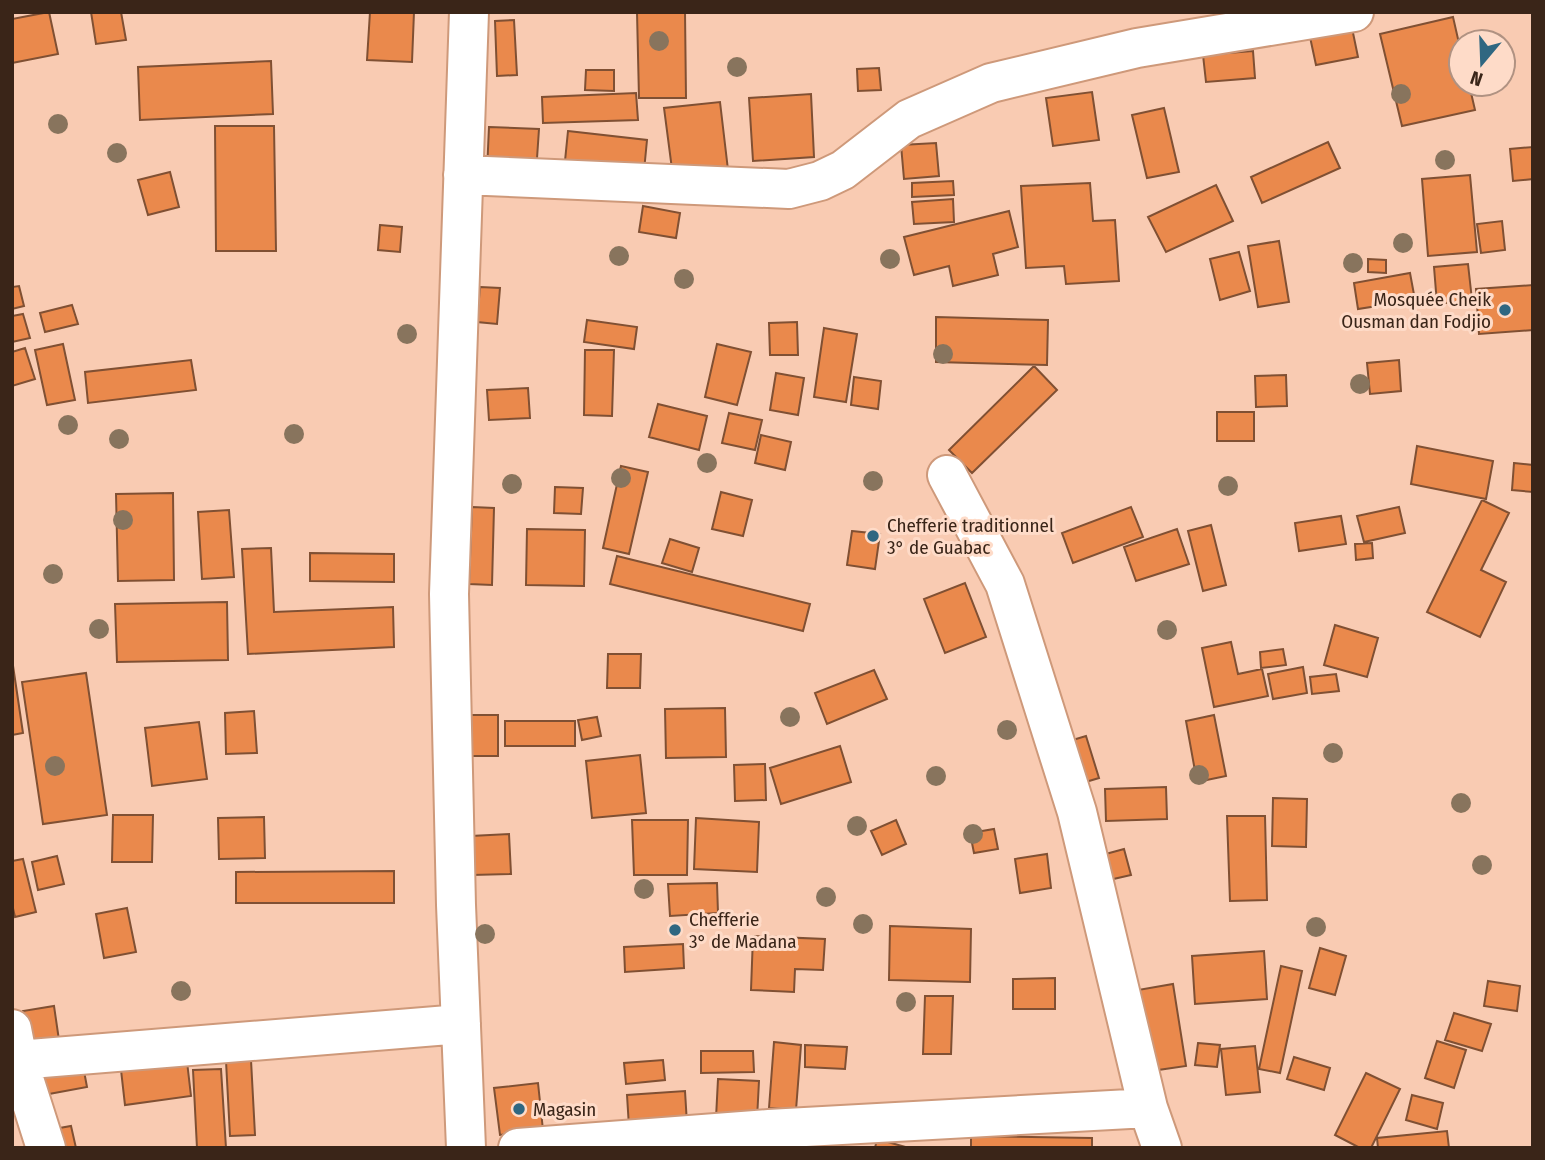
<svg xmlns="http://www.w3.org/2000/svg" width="1545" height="1160" font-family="'Fira Sans Condensed',sans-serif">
	<rect width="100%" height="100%" fill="#f9cbb2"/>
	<path fill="#ea894c" stroke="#805033" stroke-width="2" d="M49 12 58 54 12 63V19Z
		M91 12H121L126 40 96 44Z
		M370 12H414L412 62 367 60Z
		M637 12H685L686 98H639Z
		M1453 17 1461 52V84H1469L1475 110 1402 126 1380 34Z
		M514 20 517 75 497 76 495 21Z
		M1352 28 1358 57 1316 65 1310 37Z
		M1253 51 1255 78 1206 82 1203 55Z
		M271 61 273 114 140 120 138 67Z
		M879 68 881 90 858 91 857 69Z
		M586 70H614V91L585 90Z
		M1092 92 1099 140 1053 146 1046 98Z
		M636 93 638 120 543 123 542 97Z
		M811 94 814 157 753 161 749 98Z
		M720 102 728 170 673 177 664 108Z
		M1164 108 1179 172 1147 178 1132 115Z
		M215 126H274L276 251H216Z
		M489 127 539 129 536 173 487 171Z
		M568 131 647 140 644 171 565 161Z
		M1328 142 1340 168 1262 203 1251 177Z
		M936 143 939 176 904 179 901 145Z
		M1533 147V179L1513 181 1510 149Z
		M170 172 179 207 148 215 138 180Z
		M1470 175 1477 252 1428 256 1422 179Z
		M953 181 954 195 912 197V183Z
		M1090 183 1093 221 1115 220 1119 281 1066 284 1064 266 1026 268 1021 186Z
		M1216 185 1233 221 1166 252 1148 217Z
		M953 199 954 222 914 224 912 202Z
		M643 206 680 213 676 238 639 232Z
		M1009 211 1018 247 993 254 998 275 953 286 949 266 914 275 904 237Z
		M1502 221 1505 250 1481 253 1477 224Z
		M380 225 402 227 400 252 378 250Z
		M1279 241 1289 302 1258 307 1248 246Z
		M1239 252 1250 291 1220 300 1210 259Z
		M1368 259 1386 260V273L1368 272Z
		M1468 264 1472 300 1437 304 1434 267Z
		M1410 273 1415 300 1358 309 1354 283Z
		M1533 285V330L1479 334 1476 289Z
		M19 286 24 306 12 309V287Z
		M480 287 500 288 497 324 477 322Z
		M72 305 78 324 45 332 40 313Z
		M23 314 30 338 12 342V316Z
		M936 317 1048 320 1047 365 936 362Z
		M587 320 637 327 634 349 584 342Z
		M797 322 798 355H770L769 323Z
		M824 328 857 334 846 402 814 397Z
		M63 344 75 400 47 405 35 350Z
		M717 344 751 352 737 405 705 397Z
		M25 348 35 379 12 386V352Z
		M585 350H614L612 416 584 415Z
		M191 360 196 390 88 403 85 372Z
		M1399 360 1401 391 1370 394 1367 363Z
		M1034 366 1057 390 972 473 949 450Z
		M776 373 804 378 798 415 770 410Z
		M1286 375 1287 406 1256 407 1255 376Z
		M854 377 881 381 878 409 851 405Z
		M528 388 530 418 489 420 487 390Z
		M658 404 707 416 699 450 649 437Z
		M1217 412H1254V441H1217Z
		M729 413 762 420 755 450 722 443Z
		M761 435 791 442 785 470 755 463Z
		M1417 446 1493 461 1486 499 1411 484Z
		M1514 463 1533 465V492L1512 490Z
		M621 466 648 472 629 554 603 548Z
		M555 487 583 488 581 514 554 513Z
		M721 492 752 500 743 536 712 529Z
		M173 493 174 580 118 581 116 494Z
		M1482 500 1509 513 1481 570 1506 582 1480 637 1427 612Z
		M472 507 494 508 492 585 469 584Z
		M1131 507 1143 537 1073 563 1062 533Z
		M1399 507 1405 533 1364 542 1357 516Z
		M229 510 234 577 202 579 198 512Z
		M1341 516 1346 544 1299 551 1295 523Z
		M1211 525 1226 585 1203 591 1188 531Z
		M527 529 585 530 584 586 526 585Z
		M1177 529 1189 564 1136 581 1124 547Z
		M852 531 880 534 875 569 847 565Z
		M670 539 699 548 692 572 662 563Z
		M1372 543 1373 558 1356 560 1355 544Z
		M271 548 274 612 393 607 394 647 248 654 242 549Z
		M310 553 394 554V582L310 581Z
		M617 556 810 604 803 631 610 584Z
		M965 583 986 637 945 653 924 599Z
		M227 602 228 660 117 662 115 604Z
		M1335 625 1378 638 1367 677 1324 665Z
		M1231 642 1238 674 1262 669 1268 696 1214 707 1202 648Z
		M1283 649 1286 665 1261 668 1260 652Z
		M608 654H641L640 688H607Z
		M12 659 23 733 12 735Z
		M1303 667 1307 693 1273 699 1268 674Z
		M874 670 887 699 827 724 815 693Z
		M86 673 107 815 43 824 22 682Z
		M1336 674 1339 691 1312 694 1310 677Z
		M725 708 726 757 666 758 665 709Z
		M254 711 257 753 226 754 225 713Z
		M471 715H498V756H472Z
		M1214 715 1226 776 1197 782 1186 721Z
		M597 717 601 736 582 740 578 720Z
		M505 721H575V746H505Z
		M199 722 207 779 152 786 145 728Z
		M1086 736 1099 778 1069 787 1056 745Z
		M840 746 851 782 781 804 770 768Z
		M640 755 646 813 592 818 586 761Z
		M765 764 766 800 735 801 734 765Z
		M1166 787 1167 819 1106 821 1105 789Z
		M1273 798 1307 799 1306 847 1272 846Z
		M113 815H153L152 862H112Z
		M1227 816H1265L1267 900 1230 901Z
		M264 817 265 858 219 859 218 818Z
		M696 818 759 822 757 872 694 869Z
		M632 820H688L687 875H634Z
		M896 820 906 844 882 855 871 831Z
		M994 829 998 849 974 853 970 833Z
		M509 834 511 874 472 875 471 836Z
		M1124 849 1131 875 1109 880 1102 855Z
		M1047 854 1051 888 1020 893 1015 859Z
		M57 856 64 884 38 890 32 862Z
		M23 859 36 912 15 917 12 904V861Z
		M394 871V903H236V872Z
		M717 883 718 913 670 916 668 884Z
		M127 908 136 952 104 958 96 914Z
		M890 926 971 929 970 982 889 980Z
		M753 936 825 939 823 970 795 969 794 992 751 990Z
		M683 944 684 968 625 972 624 947Z
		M1320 948 1346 956 1335 995 1309 988Z
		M1264 951 1267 999 1195 1004 1192 956Z
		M1281 966 1302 971 1280 1073 1259 1069Z
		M1055 978V1009H1013V979Z
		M1488 981 1520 986 1517 1011 1484 1006Z
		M1173 984 1186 1066 1151 1071 1138 990Z
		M925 996H953L951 1054H923Z
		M54 1006 60 1047 30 1051 23 1011Z
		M1454 1013 1491 1024 1482 1051 1445 1040Z
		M1437 1041 1466 1050 1454 1088 1425 1078Z
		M774 1042 801 1045 796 1110 769 1108Z
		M1198 1043 1220 1045 1217 1067 1195 1065Z
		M805 1045 847 1047 845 1069 805 1067Z
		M1255 1046 1260 1092 1226 1095 1221 1049Z
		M701 1051H753L754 1072 701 1073Z
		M186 1053 191 1096 125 1105 120 1061Z
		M81 1055 87 1087 38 1096 32 1064Z
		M1294 1057 1330 1068 1324 1090 1287 1079Z
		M251 1060 255 1135 230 1136 226 1061Z
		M663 1060 665 1080 626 1084 624 1063Z
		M221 1069 226 1148H197L193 1070Z
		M1366 1073 1400 1089 1371 1148H1360L1335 1135Z
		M718 1079 759 1081 757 1119 716 1118Z
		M538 1083 543 1130 500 1135 494 1088Z
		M685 1091 687 1124 629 1127 627 1095Z
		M1412 1095 1443 1103 1437 1129 1406 1120Z
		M71 1126 76 1148H51L48 1130Z
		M1447 1131 1449 1148H1378L1377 1138Z
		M971 1136 1092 1138V1148H971Z
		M877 1139 909 1148H875Z"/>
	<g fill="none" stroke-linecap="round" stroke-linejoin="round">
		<g stroke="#ce997a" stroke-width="42">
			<path id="street" d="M463 175 789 189 820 181 843 170 909 119 991 83 1137 48 1354 12
				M947 475 1005 584 1077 812 1148 1108 1162 1148
				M12 1029 18 1060 46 1148
				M18 1060 461 1024
				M466 1148 456 905 449 594 469 12
				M518 1148 769 1129 1148 1108"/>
		</g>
		<use href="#street" stroke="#fff" stroke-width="38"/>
	</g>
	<g fill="#88745d">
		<circle cx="659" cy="41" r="10"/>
		<circle cx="737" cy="67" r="10"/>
		<circle cx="1401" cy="94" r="10"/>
		<circle cx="58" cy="124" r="10"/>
		<circle cx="117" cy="153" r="10"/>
		<circle cx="1445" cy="160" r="10"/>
		<circle cx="1403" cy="243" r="10"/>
		<circle cx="619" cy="256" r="10"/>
		<circle cx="890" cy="259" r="10"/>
		<circle cx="1353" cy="263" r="10"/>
		<circle cx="684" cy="279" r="10"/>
		<circle cx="407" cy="334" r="10"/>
		<circle cx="943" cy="354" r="10"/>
		<circle cx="1360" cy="384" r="10"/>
		<circle cx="68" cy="425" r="10"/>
		<circle cx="294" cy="434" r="10"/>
		<circle cx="119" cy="439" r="10"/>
		<circle cx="707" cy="463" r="10"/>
		<circle cx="621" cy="478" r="10"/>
		<circle cx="873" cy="481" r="10"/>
		<circle cx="512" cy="484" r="10"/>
		<circle cx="1228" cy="486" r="10"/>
		<circle cx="123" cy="520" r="10"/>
		<circle cx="53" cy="574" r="10"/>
		<circle cx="99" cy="629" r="10"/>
		<circle cx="1167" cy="630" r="10"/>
		<circle cx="790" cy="717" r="10"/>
		<circle cx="1007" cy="730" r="10"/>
		<circle cx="1333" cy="753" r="10"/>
		<circle cx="55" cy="766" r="10"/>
		<circle cx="1199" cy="775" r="10"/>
		<circle cx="936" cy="776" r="10"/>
		<circle cx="1461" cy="803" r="10"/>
		<circle cx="857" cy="826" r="10"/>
		<circle cx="973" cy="834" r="10"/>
		<circle cx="1482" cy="865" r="10"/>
		<circle cx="644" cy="889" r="10"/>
		<circle cx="826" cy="897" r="10"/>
		<circle cx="863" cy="924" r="10"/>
		<circle cx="1316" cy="927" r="10"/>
		<circle cx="485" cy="934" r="10"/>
		<circle cx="181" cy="991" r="10"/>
		<circle cx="906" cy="1002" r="10"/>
	</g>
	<g fill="#2f6781" stroke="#fedbc8" stroke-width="2.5">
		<circle cx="1505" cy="310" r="7"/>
		<circle cx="873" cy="536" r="7"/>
		<circle cx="675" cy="930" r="7"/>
		<circle cx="519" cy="1109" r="7"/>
	</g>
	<g text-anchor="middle" stroke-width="6" stroke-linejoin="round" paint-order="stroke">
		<g font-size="19" fill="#3a2518" stroke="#fedbc8" text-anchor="start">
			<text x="1491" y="306" text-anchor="end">Mosquée Cheik<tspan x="1491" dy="22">Ousman dan Fodjio</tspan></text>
			<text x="887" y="532">Chefferie traditionnel<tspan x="887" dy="22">3° de Guabac</tspan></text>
			<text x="689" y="926">Chefferie<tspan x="689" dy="22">3° de Madana</tspan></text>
			<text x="533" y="1116">Magasin</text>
		</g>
	</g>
	<rect width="1545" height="1160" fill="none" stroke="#3a2518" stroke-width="28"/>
	<g transform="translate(1482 63) rotate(199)"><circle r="33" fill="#fedbc8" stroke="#b09282" stroke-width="2"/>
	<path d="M0-5L12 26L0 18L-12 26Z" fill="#2f6781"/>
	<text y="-10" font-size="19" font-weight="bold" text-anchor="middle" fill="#3a2518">N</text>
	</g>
</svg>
